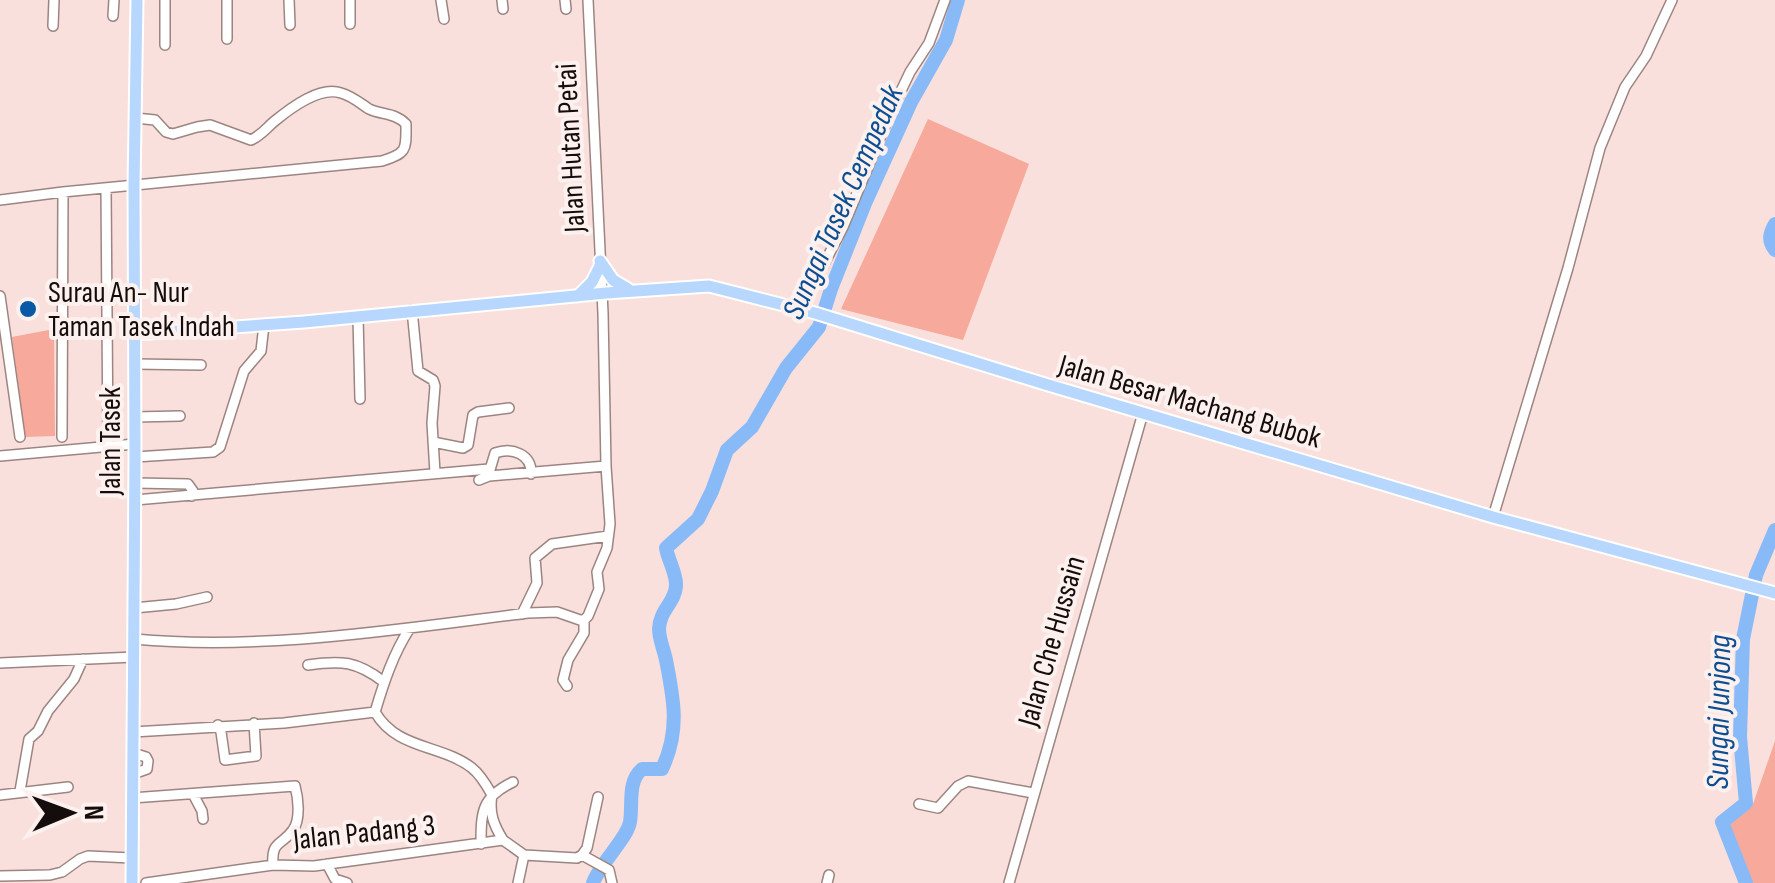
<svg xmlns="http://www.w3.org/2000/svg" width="1775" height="883" font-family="'Sofia Sans Condensed',sans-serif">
	<rect width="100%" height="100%" fill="#f9e0dc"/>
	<path fill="#f7a99b" d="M928 119 1029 164 963 340 841 309Z
		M54 329 55 436 25 437 12 337Z
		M1775 741V883H1751L1726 822 1753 804Z"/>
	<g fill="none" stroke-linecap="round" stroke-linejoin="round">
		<path stroke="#89baf8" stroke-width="14" d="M1775 224C1769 234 1768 241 1775 250
			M593 883C600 863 627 839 630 822 633 804 627 782 642 769H662C680 731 674 700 666 660 664 650 659 639 659 629 660 609 675 603 676 586 677 574 668 560 666 548L698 519 712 491 727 450 752 427 786 368 819 327 831 289 866 201 911 102 946 40 958 0
			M1746 883 1722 822 1746 803 1740 737 1743 639 1756 575 1775 530"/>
		<g stroke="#9c8581" stroke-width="12">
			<path id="minor" d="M165 0V45
				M227 0V39
				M289 0 290 25
				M350 0V24
				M441 0 444 19
				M502 0 503 9
				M565 0 566 9
				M113 16 114 0
				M53 26 54 0
				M106 188 108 445
				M0 200 63 192 382 161C408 153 406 149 406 124 396 113 382 115 369 109 360 103 352 96 341 93 320 86 292 107 276 120 267 127 262 135 251 140L210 125 197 127 173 134 166 132 155 120 135 118
				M0 296 20 437
				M801 309 843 227 890 114 910 72 929 43 945 0
				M412 310 418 371 433 380 435 386 432 423 435 473
				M358 317 360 399
				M63 332 107 331
				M135 364 201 365
				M135 417 180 416
				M62 437 63 192
				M433 442 463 448 468 445 473 415 478 412 509 408
				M0 456 135 444
				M135 457 213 452 220 447 244 371 261 351 264 325
				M489 473 495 453C512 447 532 454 531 474
				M479 480 489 476 606 466
				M135 483 188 484 193 491 192 496
				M135 500 489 469
				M1493 517 1568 268 1600 148 1625 87 1646 56 1672 0
				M134 608 176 604 207 597
				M522 614 537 583 535 558 552 544 608 536
				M134 639C266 651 397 629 528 613L557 612 580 620H584
				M0 663 134 657
				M308 665C341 660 357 661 384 682
				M567 686 563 680 568 660 584 633V620L588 616 599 589 597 572 607 548 610 524 606 466 603 313 588 0
				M375 712C397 750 441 744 472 768 481 775 487 786 492 795 489 812 493 824 503 840
				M218 725 221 732 225 760 256 756 254 723
				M133 732 284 723 375 712C384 682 393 654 410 628
				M133 774 147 769 148 761 146 757 133 753
				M20 791 29 739 38 731 48 711 74 679 83 659
				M193 794 202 811 203 819
				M0 795 68 787
				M132 798 295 786C298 797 301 819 293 830 282 846 271 840 273 865
				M919 804 938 808 958 786 968 781 1033 793
				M481 844C481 811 482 797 513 782
				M582 855 587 848 598 797
				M582 855 609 870 612 883
				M327 864 335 879 347 883
				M0 876 50 875 62 872 80 859 88 856 132 858
				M146 883 273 865 314 866 503 840 524 855 577 858 582 855
				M518 883 524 855
				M827 883 829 875
				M1009 883 1143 413"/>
		</g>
		<g stroke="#fff" stroke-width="15">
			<path id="major" d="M600 261 613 280 628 289
				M578 296 592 282 600 266
				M135 334 304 322 606 293 709 286 815 313 1045 384 1493 517 1775 593
				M132 883 135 457 134 186 137 0"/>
		</g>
		<use href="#minor" stroke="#fff" stroke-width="9"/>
		<use href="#major" stroke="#b8d7fe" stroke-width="11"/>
	</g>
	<circle fill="#0a59a7" stroke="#fcf1ef" stroke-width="4" cx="28" cy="309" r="10"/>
	<g text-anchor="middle" stroke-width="8" stroke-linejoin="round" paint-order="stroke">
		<g font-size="30" fill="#150d0b" stroke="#fcf1ef">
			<text transform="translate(570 148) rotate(-93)" y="10">Jalan Hutan Petai</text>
			<text transform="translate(1190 401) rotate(16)" y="10">Jalan Besar Machang Bubok</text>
			<text transform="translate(110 441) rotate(-90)" y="10">Jalan Tasek</text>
			<text transform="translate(1051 641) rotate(-74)" y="10">Jalan Che Hussain</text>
			<text transform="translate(364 832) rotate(-6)" y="10">Jalan Padang 3</text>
		</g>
		<g font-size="30" fill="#150d0b" stroke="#fcf1ef" text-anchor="start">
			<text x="48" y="302">Surau An- Nur<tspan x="48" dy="34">Taman Tasek Indah</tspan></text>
		</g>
		<g font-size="32" font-style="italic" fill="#0c4e91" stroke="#fcf1ef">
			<text transform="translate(842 202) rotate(-66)" y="11">Sungai Tasek Cempedak</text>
			<text transform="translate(1718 712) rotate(-89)" y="11">Sungai Junjong</text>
		</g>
	</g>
	<g transform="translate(70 813) rotate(89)" stroke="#fcf1ef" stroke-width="8" paint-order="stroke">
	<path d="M0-8L18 38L0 25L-18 38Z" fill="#150d0b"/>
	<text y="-15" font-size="28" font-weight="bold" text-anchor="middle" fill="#150d0b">N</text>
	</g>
</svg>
